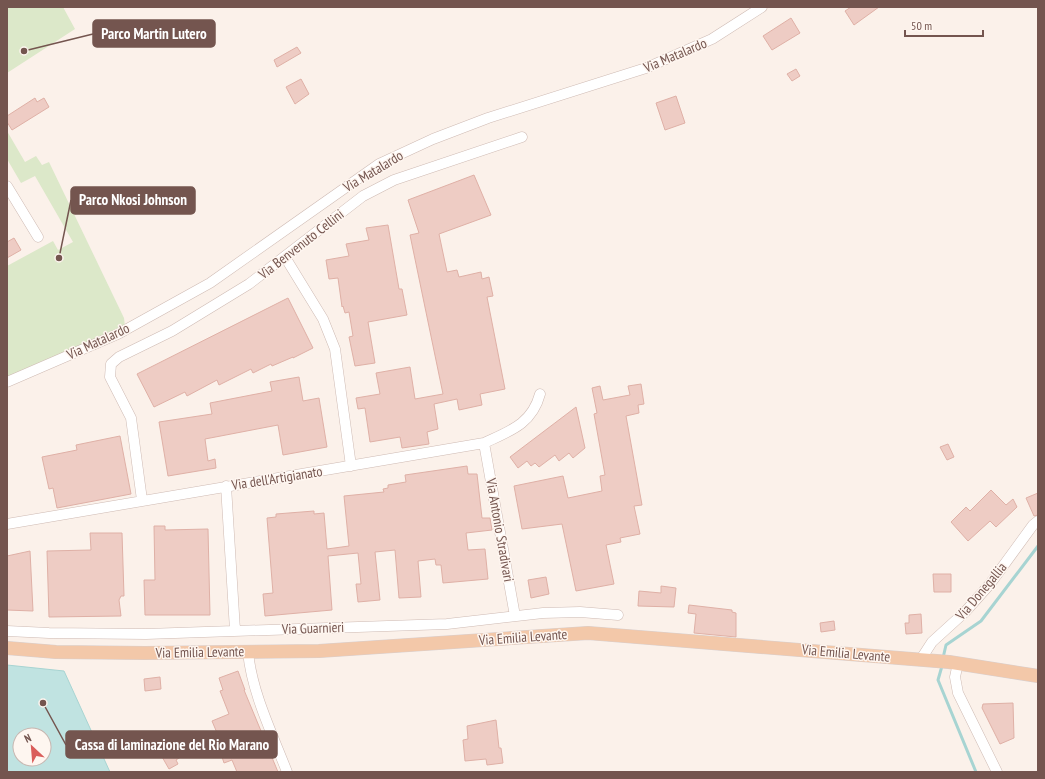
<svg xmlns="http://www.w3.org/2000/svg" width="1045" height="779" font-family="'PT Sans Narrow',sans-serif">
	<rect width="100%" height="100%" fill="#fbf1ea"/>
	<path fill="#dce8c9" d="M7 7H63L75 29 7 73Z
		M7 131 25 162 36 156 42 165 49 162 124 318 125 326 7 377V266L53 241 58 250 73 242 35 176 21 183 7 159Z"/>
	<path fill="#c0e3e1" stroke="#a7d4d2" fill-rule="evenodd" d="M7 665 64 671 110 772H7ZM20 735H44V759H20Z"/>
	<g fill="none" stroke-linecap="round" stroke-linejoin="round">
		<path stroke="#a7d4d2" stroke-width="3" d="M943 658 946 645 981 621 1038 546
			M942 666 938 680 976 772"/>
	</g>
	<path fill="#eeccc4" stroke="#dfb0a6" d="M851 7H879L854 25 845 11Z
		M791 18 800 33 772 50 763 36Z
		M297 47 301 53 277 67 274 60Z
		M796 69 800 76 792 81 787 74Z
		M301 79 309 94 295 104 286 87Z
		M676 96 685 123 665 130 656 103Z
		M35 98 37 102 44 98 49 107 12 130 7 122V116Z
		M474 175 491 215 439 234 447 272 457 270 459 277 481 272 482 279 489 277 493 296 487 297 505 389 480 394 482 405 459 410 457 399 434 404 438 429 427 432 429 444 402 448 400 437 370 442 365 408 358 409 356 398 380 394 376 373 410 367 415 399 443 394 410 235 419 233 408 200Z
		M388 225 399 289H402L407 315 368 322 375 363 355 366 349 337 353 336 349 312 345 313 343 306 342 307 338 278 329 279 326 260 349 256 346 244 369 240 366 228Z
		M14 238 21 250 7 258V242Z
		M288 298 313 348 293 358V357L272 366 271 364 253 373 251 369 219 385 217 380 187 396 185 392 154 407 137 374Z
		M299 377 303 401 319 398 327 447 283 455 278 425 205 439 208 461 215 459 216 468 168 476 159 422 212 414 210 403 272 391 270 382Z
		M641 384 644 404 638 405 639 413 626 416 642 505 634 506 640 534 620 538 621 542 606 545 614 584 576 591 562 524 522 529 514 486 563 476 568 498 602 491 600 476 605 475 594 414 597 413 592 388 600 386 603 400 630 395 628 386Z
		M576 407 585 448 573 458 569 453 559 461 555 455 539 467 535 463 531 466 527 461 518 468 510 457Z
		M120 436 131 494 57 508 53 488 49 489 42 457 77 450 76 445Z
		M948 444 954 457 947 460 940 447Z
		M467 466 468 474H477L482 518H490L492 530 466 533 468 550 485 549 488 579 443 583 441 565H436L435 559 418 561 421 597 399 598 395 550 375 552 380 600 358 602 356 584H361L358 553 328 556 332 610 265 616 263 594 273 593 267 518 276 517V514L314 511V514L324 513 327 549 349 546 344 496 384 492 383 489 388 488V485L406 482 405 475Z
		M991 490 1006 505 1013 499 1017 507 996 527 990 521 968 541 951 522 966 507 970 511Z
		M1038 493V515L1034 516 1026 498Z
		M154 526H165V530L208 529 210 615H145L144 580H155Z
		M90 533H122L124 596H121L119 600 121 616 49 617 47 551 91 550Z
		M30 551 33 611 7 610V556Z
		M933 574H951V592H934Z
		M546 577 549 594 531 598 528 580Z
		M661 586 676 588 674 607 638 606 639 591 661 593Z
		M689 605 732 610V612L736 613V637L694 633 696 614 688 613Z
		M921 614 922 633 906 634 905 623H909V615Z
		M834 621 835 630 821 632 820 623Z
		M238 671 245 690H244L278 772H237L232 760 224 763 221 754 225 752 212 721 229 714 220 691 223 690 219 678Z
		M160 677 161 689 145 691 144 679Z
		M1013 703 1014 738 1000 744 982 708 983 704Z
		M496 720 499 748H501L503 763 487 765 486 759 465 761 463 740 468 739 467 726Z
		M173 740 182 756 176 760 178 764 169 769 157 748Z"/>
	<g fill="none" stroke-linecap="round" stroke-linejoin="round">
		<g stroke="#cebab3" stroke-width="11">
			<path id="minor" d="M7 186 38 237
				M285 257 323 319 335 349 351 466
				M7 382 118 334 210 283 379 164 433 139 488 118 646 68 712 39 762 7
				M484 443 515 616
				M226 486 235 630
				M142 500 131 418 110 377 111 364 119 357 172 331 249 284 363 196 394 180 522 137
				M7 524 484 443C510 431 532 424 540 394
				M7 631 49 633 146 634 447 624 543 613 580 612 618 615
				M248 652C252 693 272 733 287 772
				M921 659 932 642 965 612 990 584 1033 525 1038 521
				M958 663 955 677 958 693 997 772"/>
		</g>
		<g stroke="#d8cfce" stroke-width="14">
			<path id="major" d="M7 648 56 652 145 653 319 651 588 633 949 662 1038 676"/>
		</g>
		<use href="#minor" stroke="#fff" stroke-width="10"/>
		<use href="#major" stroke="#f3c8a9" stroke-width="13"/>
	</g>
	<g text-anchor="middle" stroke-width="3" stroke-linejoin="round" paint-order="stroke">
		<g font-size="14" fill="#74554f" stroke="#fef6f0">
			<text transform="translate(675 55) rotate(-23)" y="5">Via Matalardo</text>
			<text transform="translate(373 171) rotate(-31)" y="5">Via Matalardo</text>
			<text transform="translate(301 244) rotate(-38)" y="5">Via Benvenuto Cellini</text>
			<text transform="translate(98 341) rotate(-25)" y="5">Via Matalardo</text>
			<text transform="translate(277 478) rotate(-9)" y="5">Via dell'Artigianato</text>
			<text transform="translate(500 530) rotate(80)" y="5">Via Antonio Stradivari</text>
			<text transform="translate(981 591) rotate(-50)" y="5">Via Donegallia</text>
			<text transform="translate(313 628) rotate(-2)" y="5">Via Guarnieri</text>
			<text transform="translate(523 637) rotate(-4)" y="5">Via Emilia Levante</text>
			<text transform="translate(200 652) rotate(-1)" y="5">Via Emilia Levante</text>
			<text transform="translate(846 653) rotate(5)" y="5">Via Emilia Levante</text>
		</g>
	</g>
	<path fill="none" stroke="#74554f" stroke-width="1.5" d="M24 51L93 34M59 258L71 200M43 703L66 745"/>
	<g fill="#74554f" stroke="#fef6f0" stroke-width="1.5">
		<circle cx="24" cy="51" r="4"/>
		<circle cx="59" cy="258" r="4"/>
		<circle cx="43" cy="703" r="4"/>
	</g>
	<g fill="#74554f" stroke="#74554f" stroke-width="1.5">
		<rect x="93" y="20" width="122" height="27" rx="4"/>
		<rect x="71" y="187" width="124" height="27" rx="4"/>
		<rect x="66" y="731" width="211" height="27" rx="4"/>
	</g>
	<g font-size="15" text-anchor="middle" font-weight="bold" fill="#fff">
		<text x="154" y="39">Parco Martin Lutero</text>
		<text x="133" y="205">Parco Nkosi Johnson</text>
		<text x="172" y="750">Cassa di laminazione del Rio Marano</text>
	</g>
	<rect width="1045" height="779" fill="none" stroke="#74554f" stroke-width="16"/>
	<g transform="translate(32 747) rotate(334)"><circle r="19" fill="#fef6f0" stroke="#c7b6b0"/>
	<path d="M0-3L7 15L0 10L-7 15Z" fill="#da5d5a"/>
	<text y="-6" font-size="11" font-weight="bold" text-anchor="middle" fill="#74554f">N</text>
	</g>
	<path d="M905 30v6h78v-6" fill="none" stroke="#74554f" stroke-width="2"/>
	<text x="911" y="30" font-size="12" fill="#74554f" stroke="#fef6f0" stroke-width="3" paint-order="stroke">50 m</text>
</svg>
